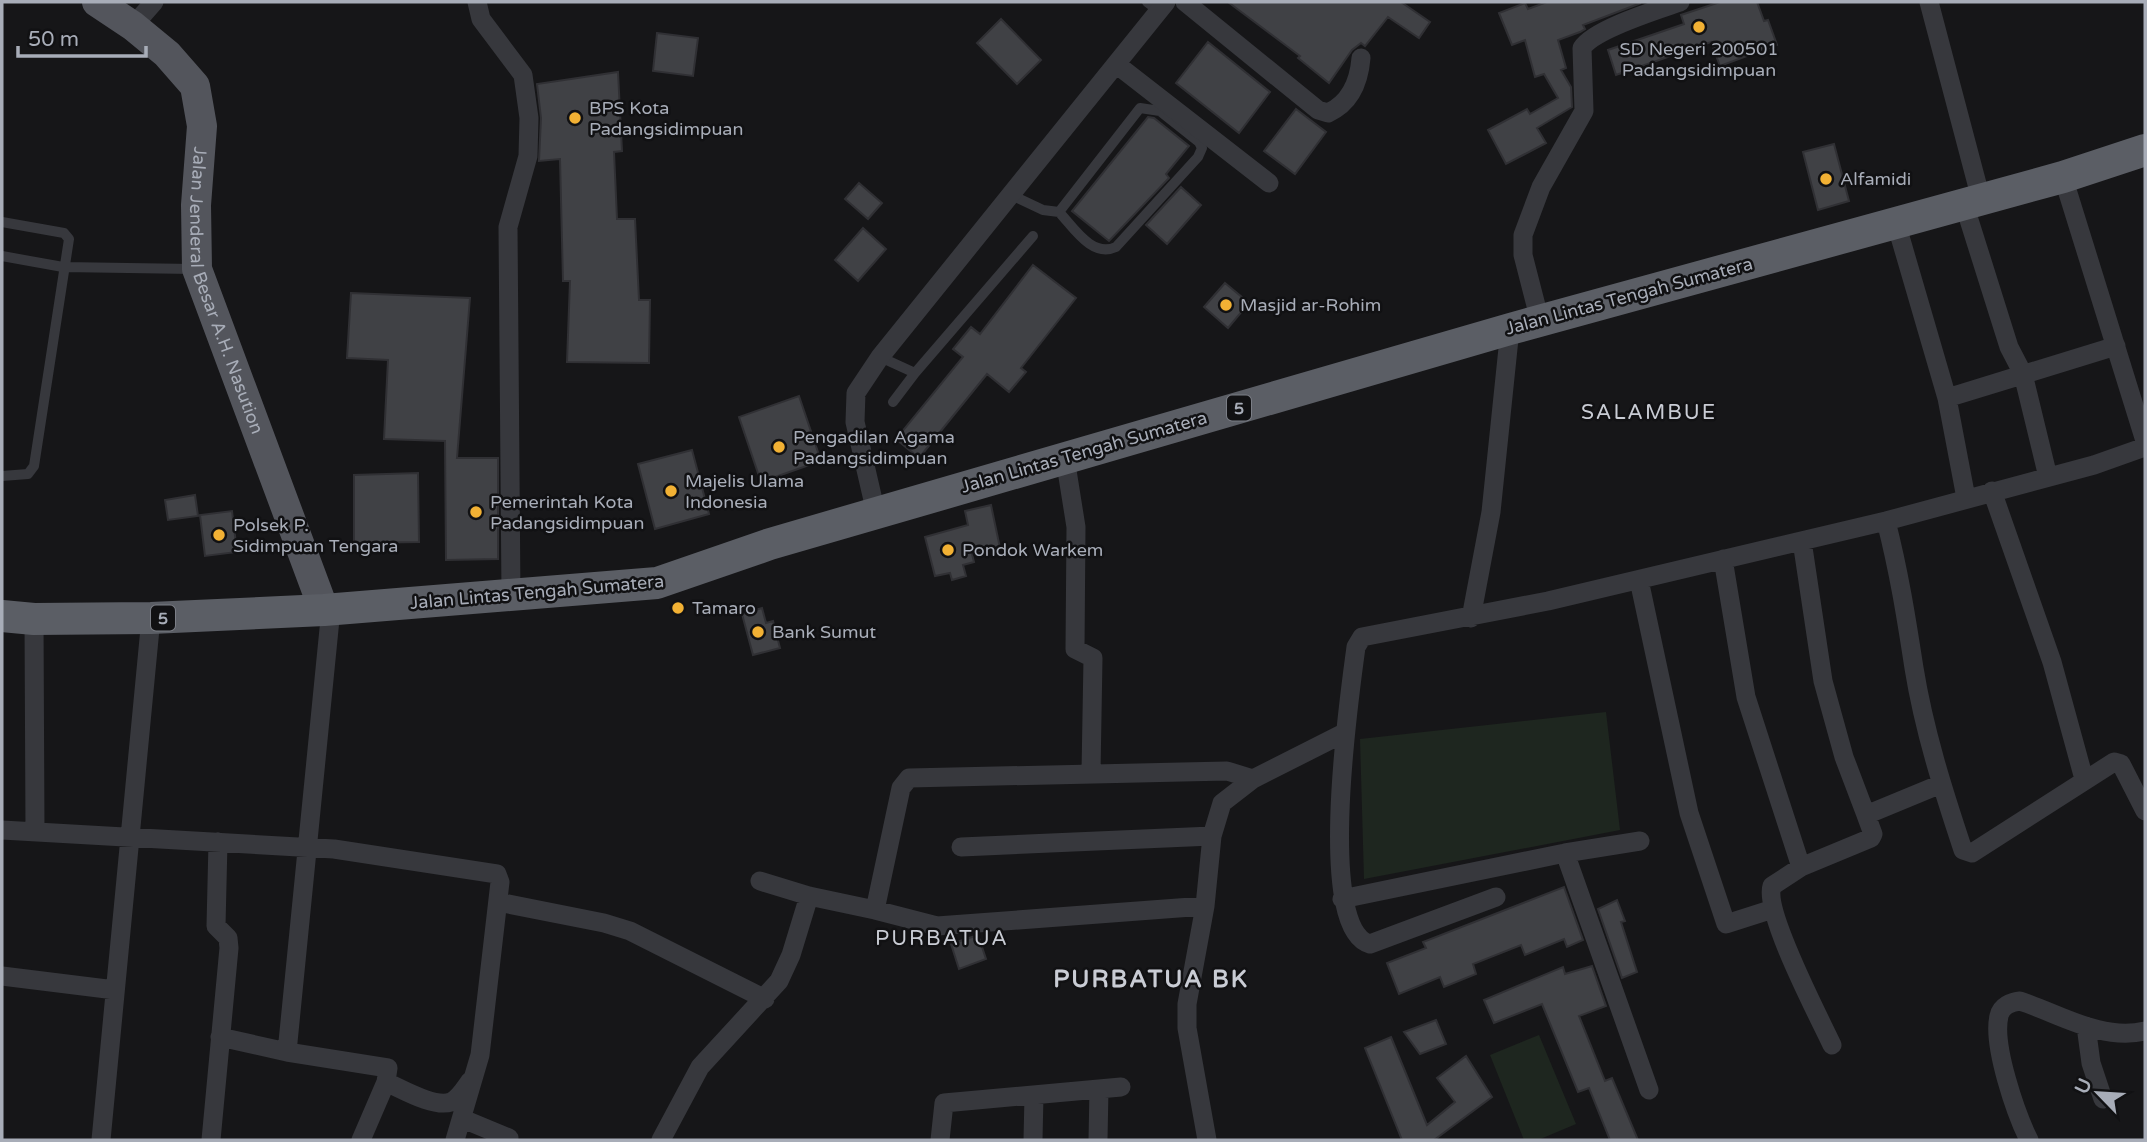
<svg xmlns="http://www.w3.org/2000/svg" width="2147" height="1142" font-family="'Varela Round',sans-serif">
	<rect width="100%" height="100%" fill="#161618"/>
	<path fill="#1e261f" d="M1606 712 1620 830 1364 879 1360 739Z
		M1539 1035 1576 1124 1538 1140H1524L1490 1055Z"/>
	<path fill="#404145" stroke="#303034" stroke-width="2" d="M1228 2H1401L1430 22 1419 38 1388 17 1365 46 1361 43 1352 50 1329 83 1298 58 1300 56Z
		M1547 2 1641 3 1583 25 1585 29 1580 32 1558 40 1566 68 1561 70 1571 87 1572 107 1537 128 1546 143 1506 164 1488 130 1527 109 1530 114 1558 98 1544 74 1535 77 1525 40 1512 45 1499 13 1525 3 1528 9Z
		M1720 2H1757L1764 21 1768 20 1777 45 1720 66 1711 42 1616 75 1608 50 1684 24 1681 15Z
		M1001 19 1041 60 1017 84 977 43Z
		M657 33 698 38 693 76 653 71Z
		M1208 42 1270 92 1239 133 1176 83Z
		M618 72 622 151 614 152 617 219H635L639 300H650L649 363 567 362 570 281H563L560 159 539 161 541 118 537 84Z
		M1296 109 1326 132 1295 174 1264 151Z
		M1148 117 1154 118 1189 146 1166 174 1169 178 1109 241 1072 211Z
		M1834 144 1849 201 1818 210 1803 152Z
		M859 183 882 203 868 219 845 199Z
		M1181 187 1201 205 1167 244 1146 225Z
		M863 228 886 249 858 281 835 260Z
		M1033 265 1076 298 1021 368 1026 372 1009 392 987 374 919 458 896 439 963 357 953 349 971 327 980 334Z
		M1225 283 1249 303 1228 328 1204 307Z
		M351 293 470 298 457 458H498V559L446 560 445 441 384 439 388 360 347 358Z
		M799 396 821 461 761 482 739 417Z
		M692 450 709 514 655 529 638 464Z
		M418 473 419 542 354 543V475Z
		M195 495 198 516 168 520 165 500Z
		M991 505 1000 548 972 554 974 562 963 565 966 576 952 580 950 573 935 576 925 537 968 525 965 511Z
		M232 511 237 552 205 556 200 515Z
		M762 608 766 623 773 621 780 648 753 655 742 614Z
		M1564 887 1583 940 1567 947 1564 939 1525 955 1521 945 1473 964 1476 974 1444 987 1440 977 1399 994 1387 963 1426 948 1423 942Z
		M1617 900 1625 921 1621 922 1637 972 1622 978 1598 909Z
		M978 935 986 959 959 969 951 944Z
		M1592 966 1606 1006 1579 1016 1605 1081 1612 1078 1638 1140H1610L1589 1088 1578 1092 1542 1004 1494 1023 1484 1000 1563 967 1565 974Z
		M1436 1020 1446 1044 1420 1054 1404 1032Z
		M1391 1037 1427 1125 1455 1102 1437 1078 1466 1056 1492 1097 1434 1140H1402L1365 1048Z"/>
	<g fill="none" stroke-linecap="round" stroke-linejoin="round">
		<path stroke="#37383d" stroke-width="10" d="M1147 2 1159 11
			M1011 195 1043 210 1059 212 1140 108 1160 111 1199 142 1202 148 1198 157 1116 247C1092 258 1074 228 1059 212
			M2 222 64 233 69 239 34 466 28 474 2 476
			M2 256 63 267 193 269
			M880 357 915 373 893 402
			M915 373 1033 236"/>
		<path stroke="#37383d" stroke-width="19" d="M477 2 481 19 523 75 529 118 528 156 508 227 511 596
			M1185 2 1318 110 1328 113C1350 103 1359 82 1361 58
			M1929 2 1981 199
			M133 26 154 2
			M1116 64 1269 183
			M2063 177 2145 441
			M1964 204 2009 347 2023 374 2048 477
			M1896 223 1947 398
			M1540 321 1523 255V235L1541 187 1584 111 1582 48C1594 29 1657 10 1680 2
			M1065 458 1076 527 1075 649 1093 658 1091 773
			M1992 491 2052 662 2084 779
			M1966 498 1947 398 2116 346
			M876 513 855 422 856 393 880 357 1166 2
			M1886 521C1899 572 1906 616 1914 668 1924 730 1943 790 1963 850L1972 853 2114 762 2121 764 2145 811
			M1802 541 1823 681 1844 757 1866 815
			M1723 559 1746 697 1801 867
			M1639 580 1689 813 1726 924 1773 909
			M331 609 287 1052 388 1068 386 1082 361 1140
			M1471 618 1491 512 1510 329
			M34 619 35 832
			M2 830 334 849 497 874 500 882 480 1055 455 1140
			M961 847 1212 836 1222 803 1253 779
			M1565 853 1649 1090
			M760 881 809 896 875 910 901 788 909 778 1227 771 1253 779 1344 733
			M1496 897 1370 944C1315 929 1350 693 1356 647L1362 637 1548 601 1886 521 2094 465 2145 447
			M1342 899 1565 853 1640 841
			M498 902 604 923 630 931 765 999
			M1205 906 1187 1004V1028L1207 1140
			M875 910 937 926 1205 906 1212 836
			M2 976 115 990
			M2086 1026 2091 1063 2103 1099
			M220 1037 287 1052
			M1832 1045C1819 1017 1763 911 1772 886L1801 867 1871 838 1873 834 1866 815 1941 784
			M386 1082C402 1089 434 1108 451 1102 459 1098 465 1088 470 1081
			M463 1119 509 1138
			M101 1140 151 618
			M211 1140 229 948 228 938 216 926 218 842
			M661 1140 700 1067 779 981 791 955 809 896
			M940 1140 944 1103 1121 1087
			M1033 1140 1034 1095
			M1098 1140 1099 1089
			M2029 1140C2016 1114 1992 1045 1999 1016 2001 1006 2011 1002 2020 1001 2060 1014 2101 1041 2145 1031"/>
		<path stroke="#53555c" stroke-width="30" id="s1" d="M97 2 133 26 167 54 195 86 202 126 196 205 197 269 324 610"/>
		<path stroke="#5b5e65" stroke-width="32" d="M2 616 34 619 151 618 324 610 657 583 770 544 1510 329 2063 177 2145 150"/>
	</g>
	<g fill="#f2b134" stroke="#111113" stroke-width="2.5">
		<circle cx="1699" cy="27" r="7"/>
		<circle cx="575" cy="118" r="7"/>
		<circle cx="1826" cy="179" r="7"/>
		<circle cx="1226" cy="305" r="7"/>
		<circle cx="779" cy="447" r="7"/>
		<circle cx="671" cy="491" r="7"/>
		<circle cx="476" cy="512" r="7"/>
		<circle cx="219" cy="535" r="7"/>
		<circle cx="948" cy="550" r="7"/>
		<circle cx="678" cy="608" r="7"/>
		<circle cx="758" cy="632" r="7"/>
	</g>
	<g text-anchor="middle" stroke-width="5" stroke-linejoin="round" paint-order="stroke">
		<g fill="#111113" stroke="#7b7e86" stroke-width="2">
			<rect x="1227" y="395.5" width="24" height="25" rx="5"/>
			<rect x="151" y="605.5" width="24" height="25" rx="5"/>
		</g>
		<g font-size="16" font-weight="bold" fill="#a8adb8">
			<text x="1239" y="414">5</text>
			<text x="163" y="624">5</text>
		</g>
		<g font-size="18" fill="#a8adb8" stroke="#111113" text-anchor="start">
			<text x="1699" y="55" text-anchor="middle">SD Negeri 200501<tspan x="1699" dy="21">Padangsidimpuan</tspan></text>
			<text x="589" y="114">BPS Kota<tspan x="589" dy="21">Padangsidimpuan</tspan></text>
			<text x="1840" y="185">Alfamidi</text>
			<text x="1240" y="311">Masjid ar-Rohim</text>
			<text x="793" y="443">Pengadilan Agama<tspan x="793" dy="21">Padangsidimpuan</tspan></text>
			<text x="685" y="487">Majelis Ulama<tspan x="685" dy="21">Indonesia</tspan></text>
			<text x="490" y="508">Pemerintah Kota<tspan x="490" dy="21">Padangsidimpuan</tspan></text>
			<text x="233" y="531">Polsek P.<tspan x="233" dy="21">Sidimpuan Tengara</tspan></text>
			<text x="962" y="556">Pondok Warkem</text>
			<text x="692" y="614">Tamaro</text>
			<text x="772" y="638">Bank Sumut</text>
		</g>
		<g font-size="18" fill="#a8adb8" stroke="#111113">
			<text dy="6" stroke="none"><textPath href="#s1" startOffset="340">Jalan Jenderal Besar A.H. Nasution</textPath></text>
			<text transform="translate(1629 296) rotate(-15)" y="6">Jalan Lintas Tengah Sumatera</text>
			<text transform="translate(1084 452) rotate(-16)" y="6">Jalan Lintas Tengah Sumatera</text>
			<text transform="translate(537 592) rotate(-5)" y="6">Jalan Lintas Tengah Sumatera</text>
		</g>
		<g font-size="21" letter-spacing="2" fill="#c9ccd4" stroke="#111113">
			<text x="1649" y="419">SALAMBUE</text>
			<text x="942" y="945">PURBATUA</text>
		</g>
		<g font-size="24" font-weight="bold" letter-spacing="2" fill="#c9ccd4" stroke="#111113">
			<text x="1151" y="987">PURBATUA BK</text>
		</g>
	</g>
	<rect width="2147" height="1142" fill="none" stroke="#a8adb8" stroke-width="7"/>
	<g transform="translate(2098 1093) rotate(295)" stroke="#111113" stroke-width="5" paint-order="stroke">
	<path d="M0-5L12 26L0 18L-12 26Z" fill="#a8adb8"/>
	<text y="-10" font-size="19" font-weight="bold" text-anchor="middle" fill="#a8adb8">U</text>
	</g>
	<path d="M18 46v10h128v-10" fill="none" stroke="#a8adb8" stroke-width="3.5"/>
	<text x="28" y="46" font-size="21" fill="#a8adb8" stroke="#111113" stroke-width="5" paint-order="stroke">50 m</text>
</svg>
